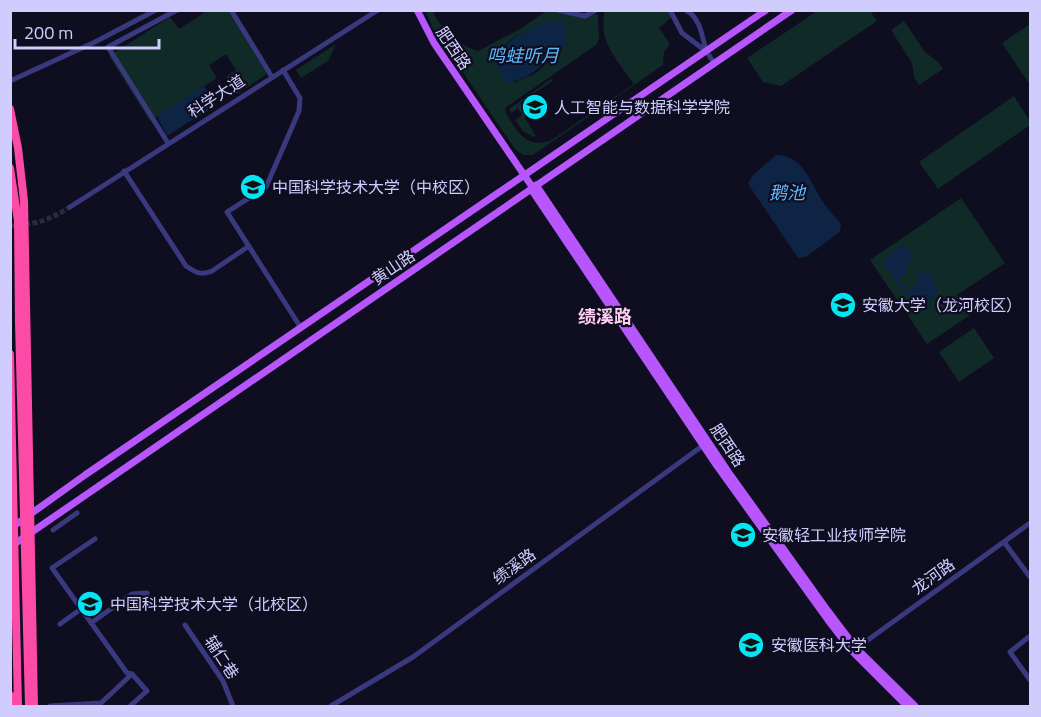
<svg xmlns="http://www.w3.org/2000/svg" width="1041" height="717" font-family="'Titillium Web','Noto Sans SC',sans-serif">
	<rect width="100%" height="100%" fill="#0f0d20"/>
	<path fill="#102a28" fill-rule="evenodd" d="M207 11H230L267 74 237 94 226 77 236 70 226 54 209 65 217 78 150 121 109 56 170 17 179 29Z
		M426 11H433C440 30 459 45 478 51L522 28 543 13 549 11 580 17 596 14 598 15 599 39 596 45 505 108C506 115 509 119 513 125 523 140 533 146 550 141L634 84C618 61 597 41 605 11H667L672 17 659 28 670 44 664 52 663 65 533 155H523L515 149 432 27ZM557 23 563 48 536 73 515 82H506L490 52C503 49 505 43 515 37 529 30 542 24 557 23Z
		M817 11H870L877 21 781 86 763 82 747 58Z
		M904 21 925 52 938 62 943 69 919 85 914 77 912 63 891 30Z
		M1030 24V80L1028 82 1002 43Z
		M336 44 328 61 301 78 296 70Z
		M551 79 554 80 520 103 526 112 525 118 536 136 533 137 523 131 515 120 522 115 518 108 511 113 509 109Z
		M1014 96 1030 121V125L938 189 919 162Z
		M961 198 1005 263 957 295 970 315 927 344 870 260Z
		M974 328 994 358 959 382 939 352Z"/>
	<path fill="#0d2444" d="M561 20 564 22C566 29 568 39 564 46 562 50 557 52 554 55 539 68 527 80 506 83L489 52 500 50 514 38 540 24 552 22 557 23Z
		M204 86 216 105 167 136 157 116Z
		M776 155C804 155 810 183 823 202 828 209 835 217 841 224L840 232 806 257 798 258 748 184 752 176Z
		M900 246 906 247 912 255 906 274 901 276 900 279 906 289 911 291 919 280 916 273 920 270 932 276 938 292 929 302 921 304 903 291 884 264V259Z"/>
	<g fill="none" stroke-linecap="round" stroke-linejoin="round">
		<path stroke="#2c2a41" stroke-width="5" stroke-dasharray="5 2.5" stroke-linecap="butt" d="M10 226C34 225 50 220 70 207"/>
		<path stroke="#39397e" stroke-width="5" d="M231 10 272 77
			M557 10 585 16 596 10
			M670 10 682 33 707 52 714 63
			M686 10C701 19 702 36 706 51
			M283 70 300 98 299 111 266 187 227 212 301 328
			M10 81 95 42 156 10
			M168 143 108 47 177 10
			M124 171 186 266C195 272 201 276 212 271L249 246
			M70 207 378 10
			M53 530 77 513
			M95 539 52 568 127 673 132 674 147 691 130 706
			M1004 542 1030 577
			M91 623 132 594 147 593 146 610
			M60 624 81 609
			M185 625 223 681 233 706
			M1030 636 1010 652 1030 680
			M854 650 1030 523
			M50 706 101 703 132 674
			M331 706 413 657 705 444"/>
		<path stroke="#b756fc" stroke-width="7" d="M417 10 434 43 533 188
			M536 185 729 473 825 607 856 648 915 706
			M531 189 717 466 828 620 852 651 907 706
			M11 528 85 475 766 10
			M10 547 792 10"/>
		<path stroke="#fc4aa7" stroke-width="8" d="M10 109 18 148 24 201 34 706
			M10 168 18 221 19 323 29 706
			M10 354 18 706
			M10 695 11 706"/>
	</g>
	<defs>
		<g id="university-disc" transform="scale(1.35)"><circle r="9.5" fill="#04e5f3" stroke="#0f0d20"/><path d="M0-5L7-2L0 1L-7-2ZM-4 1L0 2.5L4 1V4Q0 6-4 4Z" fill="#111"/></g>
	</defs>
	<g fill-rule="evenodd">
		<use href="#university-disc" x="535" y="107"/>
		<use href="#university-disc" x="253" y="187"/>
		<use href="#university-disc" x="843" y="305"/>
		<use href="#university-disc" x="743" y="535"/>
		<use href="#university-disc" x="90" y="604"/>
		<use href="#university-disc" x="751" y="645"/>
	</g>
	<g text-anchor="middle" stroke-width="4.5" stroke-linejoin="round" paint-order="stroke">
		<g font-size="16" fill="#d0cdfe" stroke="#0f0d20">
			<text transform="translate(454 48) rotate(56)" y="6">肥西路</text>
			<text transform="translate(216 96) rotate(-33)" y="6">科学大道</text>
			<text transform="translate(393 267) rotate(-34)" y="6">黄山路</text>
			<text transform="translate(728 445) rotate(56)" y="6">肥西路</text>
			<text transform="translate(514 566) rotate(-36)" y="6">绩溪路</text>
			<text transform="translate(933 576) rotate(-36)" y="6">龙河路</text>
			<text transform="translate(222 657) rotate(57)" y="6">辅仁巷</text>
		</g>
		<g font-size="16" fill="#d0cdfe" stroke="#0f0d20" text-anchor="start">
			<text x="554" y="113">人工智能与数据科学学院</text>
			<text x="272" y="193">中国科学技术大学（中校区）</text>
			<text x="862" y="311">安徽大学（龙河校区）</text>
			<text x="762" y="541">安徽轻工业技师学院</text>
			<text x="110" y="610">中国科学技术大学（北校区）</text>
			<text x="771" y="651">安徽医科大学</text>
		</g>
		<g font-size="18" font-style="italic" fill="#5cb9fc" stroke="#0f0d20">
			<text x="523" y="62">鸣蛙听月</text>
			<text x="787" y="199">鹅池</text>
		</g>
		<g font-size="18" font-weight="bold" fill="#fecfef" stroke="#0f0d20">
			<text x="605" y="323">绩溪路</text>
		</g>
	</g>
	<rect width="1041" height="717" fill="none" stroke="#d0cdfe" stroke-width="24"/>
	<path d="M15 39v9h144v-9" fill="none" stroke="#d0cdfe" stroke-width="3"/>
	<text x="24" y="39" font-size="18" fill="#d0cdfe" stroke="#0f0d20" stroke-width="4.5" paint-order="stroke">200 m</text>
</svg>
